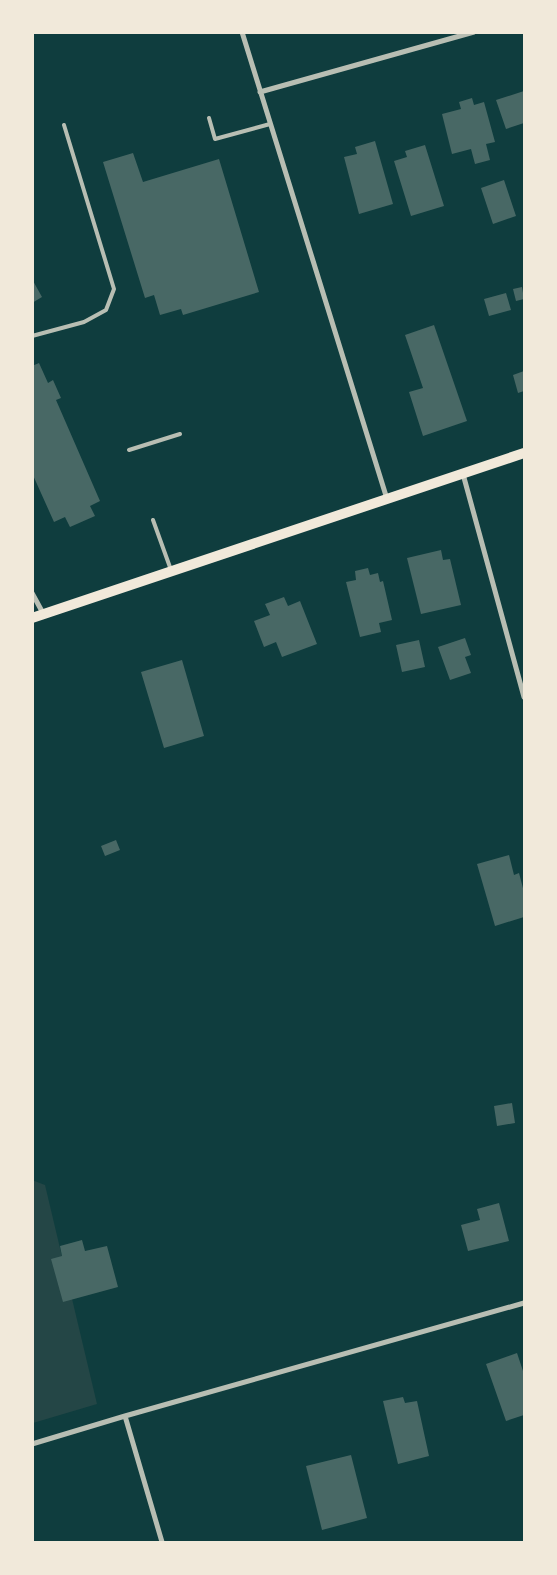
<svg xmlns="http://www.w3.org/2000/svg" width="557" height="1575" font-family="'DM Sans',sans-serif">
	<rect width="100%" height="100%" fill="#0f3d3e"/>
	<path fill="#244646" d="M32 1180 45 1185 97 1404 33 1423Z"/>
	<path fill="#486865" d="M524 91V123L506 129 496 100Z
		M472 98 474 105 484 102 495 142 486 144 490 160 475 164 471 149 452 154 442 114 461 109 459 102Z
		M375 141 393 204 359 214 344 157 357 154 355 147Z
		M425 145 444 206 411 216 394 161 407 157 405 151Z
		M133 153 143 182 219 159 259 292 183 315 181 309 160 315 154 295 145 298 103 162Z
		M504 180 516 216 493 224 481 188Z
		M32 279 42 297 32 303Z
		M522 287 524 299 516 301 513 289Z
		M506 293 511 310 489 316 484 299Z
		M434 325 467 421 423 436 409 392 423 388 405 335Z
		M39 363 48 383 53 380 61 398 56 400 100 501 90 506 95 516 70 527 65 517 54 522 32 473V366Z
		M524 371V391L518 393 513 375Z
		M441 550 443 560 450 559 461 605 421 614 407 558Z
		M368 568 370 575 378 573 380 582 383 581 392 620 379 623 381 632 360 637 346 582 356 580 355 571Z
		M284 597 288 606 300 601 317 644 282 657 276 642 264 647 254 621 270 615 265 604Z
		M465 638 471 655 465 657 471 673 450 680 438 647Z
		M419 640 425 667 402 672 396 645Z
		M182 660 204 736 164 748 141 672Z
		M116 840 120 850 105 856 101 846Z
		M509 855 514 875 519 873 524 892V917L495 926 477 864Z
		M512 1103 515 1123 497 1126 494 1106Z
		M499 1203 509 1241 468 1251 461 1225 480 1220 477 1209Z
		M82 1240 85 1251 107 1246 118 1287 63 1302 51 1259 62 1256 60 1246Z
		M517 1353 524 1374V1415L506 1421 486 1364Z
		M403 1397 405 1403 417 1401 429 1456 398 1464 383 1401Z
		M351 1455 367 1518 322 1530 306 1466Z"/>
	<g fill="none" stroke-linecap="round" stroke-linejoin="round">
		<path stroke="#b8beb3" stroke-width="4" d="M209 118 215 139 270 124
			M32 336 84 322 106 310 114 289 64 125
			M129 450 180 434
			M153 520 171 570"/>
		<path stroke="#b8beb3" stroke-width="5" d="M242 32 387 499
			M260 92 474 32
			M463 474 524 697
			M32 593 44 615
			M125 1416 162 1542
			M32 1444 125 1416 524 1303"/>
		<path stroke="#f1e9da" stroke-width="10" d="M32 618 524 453"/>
	</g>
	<rect width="557" height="1575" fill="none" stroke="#f1e9da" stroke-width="68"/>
</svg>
